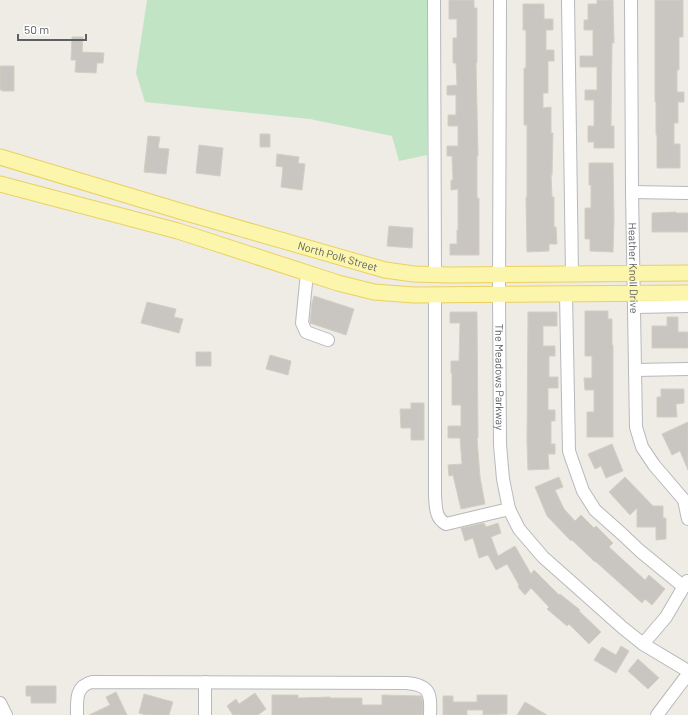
<svg xmlns="http://www.w3.org/2000/svg" width="688" height="715" font-family="Barlow,sans-serif">
	<rect width="100%" height="100%" fill="#eeece4"/>
	<path fill="#c1e4c4" d="M147 0H429L427 155 399 161 392 136 310 119 145 102 136 73Z"/>
	<path fill="#c9c6c1" stroke="#d2cfc2" d="M449 0H474V8H477V63H476L478 156H477V198H479V255H450V244H457V230H458V189L451 190V180H453L452 156H447V146H458V126H448V115H456V95H447V86L457 85 456 63H453V38H457V19H449Z
		M597 0H613L614 43H612L611 126H614V148H594V142H588V126H594V100H585V90H597V67H580V56H593V30H584V20H588V4H597Z
		M655 0H683V37H679V70H677V92H684V102H678V123H674V144H680V168H657V135H656V102H655Z
		M523 4H544V19H553V30H546V50H554V61H548V93H543V108L551 107V133H553L552 175H551L552 197H554V227H556L557 244H549V251L527 252 526 197H527V125H524V68H526V30H523Z
		M72 37H83L82 52 104 53 103 63H97L96 73 75 72 76 60H71Z
		M0 66H14V91H2V90H0Z
		M260 134H270V147H260Z
		M148 136 160 137 158 148 169 149 166 174 144 172Z
		M199 145 223 148 220 176 196 173Z
		M277 154 299 157 298 163 305 164 302 190 281 187 283 167 276 166Z
		M589 163H613L614 218 613 252 590 251V239H585V208H591V185H589Z
		M676 212V213H688V232H652V213Z
		M389 226 413 228 412 248 387 246Z
		M314 296 354 309 346 335 310 323V322L312 303Z
		M147 302 176 309 174 317 183 319 179 333 141 323Z
		M585 311H608V319H612V345H613V437H587V412H594V390H585L584 378H592V356H585Z
		M450 312H477L478 438H477L480 477 485 504 461 509 453 475 449 476 448 465 462 464 460 438H448V426H461V405H452V373H451V361H459L460 323H450Z
		M528 312H557V326H543V346H555V356H549V377H558V388H548V410H555V421H551V444H555V454H548L549 469 528 470 527 442Z
		M667 317H678V332H688V348H652V326H667Z
		M196 352H211V366H196Z
		M270 355 291 361 288 375 266 369Z
		M661 389H684V403L676 404 677 417H657V397H661Z
		M411 403H424V440H411V428H401L400 409H411Z
		M688 422V470L680 451 672 455 662 434Z
		M612 444 623 471 606 478 601 466 595 469 588 454Z
		M559 477 563 487 555 490 564 509 575 521 581 515 594 528 596 526 613 543 609 547 645 580 649 575 665 589 652 605 645 599 642 603 595 561V562L572 540 571 541 547 516 535 487Z
		M625 477 653 506H663V518H666V539L656 540V527H637V508L630 515 609 492Z
		M484 523 486 527 498 523 501 533 491 537 498 556 515 546 531 574 534 570 559 595 560 594 580 610 579 611 601 632 589 644 569 624 567 626 547 609 549 607 531 588 525 595 518 587 519 585 507 564 496 570 488 555 479 558 473 538 465 541 461 528Z
		M621 646 629 651 616 673 594 660 602 647 616 655Z
		M638 659 659 678 648 689 628 671Z
		M26 686H56V703H31V696H26Z
		M116 692 127 715H89L110 705 106 697Z
		M255 693 266 709 258 715H233L227 706 236 699 239 704Z
		M144 694 173 702 169 715H146L139 713Z
		M272 695H298V698L330 697V698H362V705H382V695L421 696 423 702V715H272Z
		M477 695H507V714L483 715V710H467V715H443V696H453V702H477Z
		M525 702 547 715H517Z"/>
	<g fill="none" stroke-linecap="round" stroke-linejoin="round">
		<g stroke="#b6b9bd" stroke-width="14">
			<g id="minor">
				<path d="M434 0 435 275"/>
				<path id="s1" d="M500 0 499 294 500 445 503 479 509 509 519 529 543 557 623 628 643 644 688 671"/>
				<path d="M568 0 572 274"/>
				<path id="s2" d="M631 0 632 192 636 427 642 447 654 465 684 500 688 519"/>
				<path d="M632 192 688 193"/>
				<path d="M307 273 302 323 306 332 328 340"/>
				<path d="M566 294 569 451 571 457 583 491 595 510 622 534 640 551 684 587"/>
				<path d="M435 295V496C436 507 435 518 446 524L509 509"/>
				<path d="M634 307 688 306"/>
				<path d="M635 370 688 369"/>
				<path d="M643 644 666 617 687 581"/>
				<path d="M205 682V715"/>
				<path d="M0 703 6 715"/>
				<path d="M77 715C77 701 75 686 92 682L406 683C430 685 431 693 430 715"/>
				<path d="M657 715 688 674"/>
			</g>
		</g>
		<g stroke="#ebd15f" stroke-width="17">
			<g id="major">
				<path id="s3" d="M0 157 183 212 385 270 414 274 450 275 688 273"/>
				<path d="M0 184 178 231 338 283 374 292 414 295 688 293"/>
			</g>
		</g>
		<use href="#minor" stroke="#fff" stroke-width="12"/>
		<use href="#major" stroke="#fbf6ab" stroke-width="15"/>
	</g>
	<g text-anchor="middle" stroke-width="4" stroke-linejoin="round" paint-order="stroke">
		<g font-size="11" fill="#5c5f64" stroke="#fff">
			<text dy="4" stroke="none"><textPath href="#s3" startOffset="352">North Polk Street</textPath></text>
			<text dy="4" stroke="none"><textPath href="#s2" startOffset="268">Heather Knoll Drive</textPath></text>
			<text dy="4" stroke="none"><textPath href="#s1" startOffset="377">The Meadows Parkway</textPath></text>
		</g>
	</g>
	<path d="M18 34v6h68v-6" fill="none" stroke="#5c5f64" stroke-width="2"/>
	<text x="24" y="34" font-size="12" fill="#5c5f64" stroke="#ffffff" stroke-width="3" paint-order="stroke">50 m</text>
</svg>
